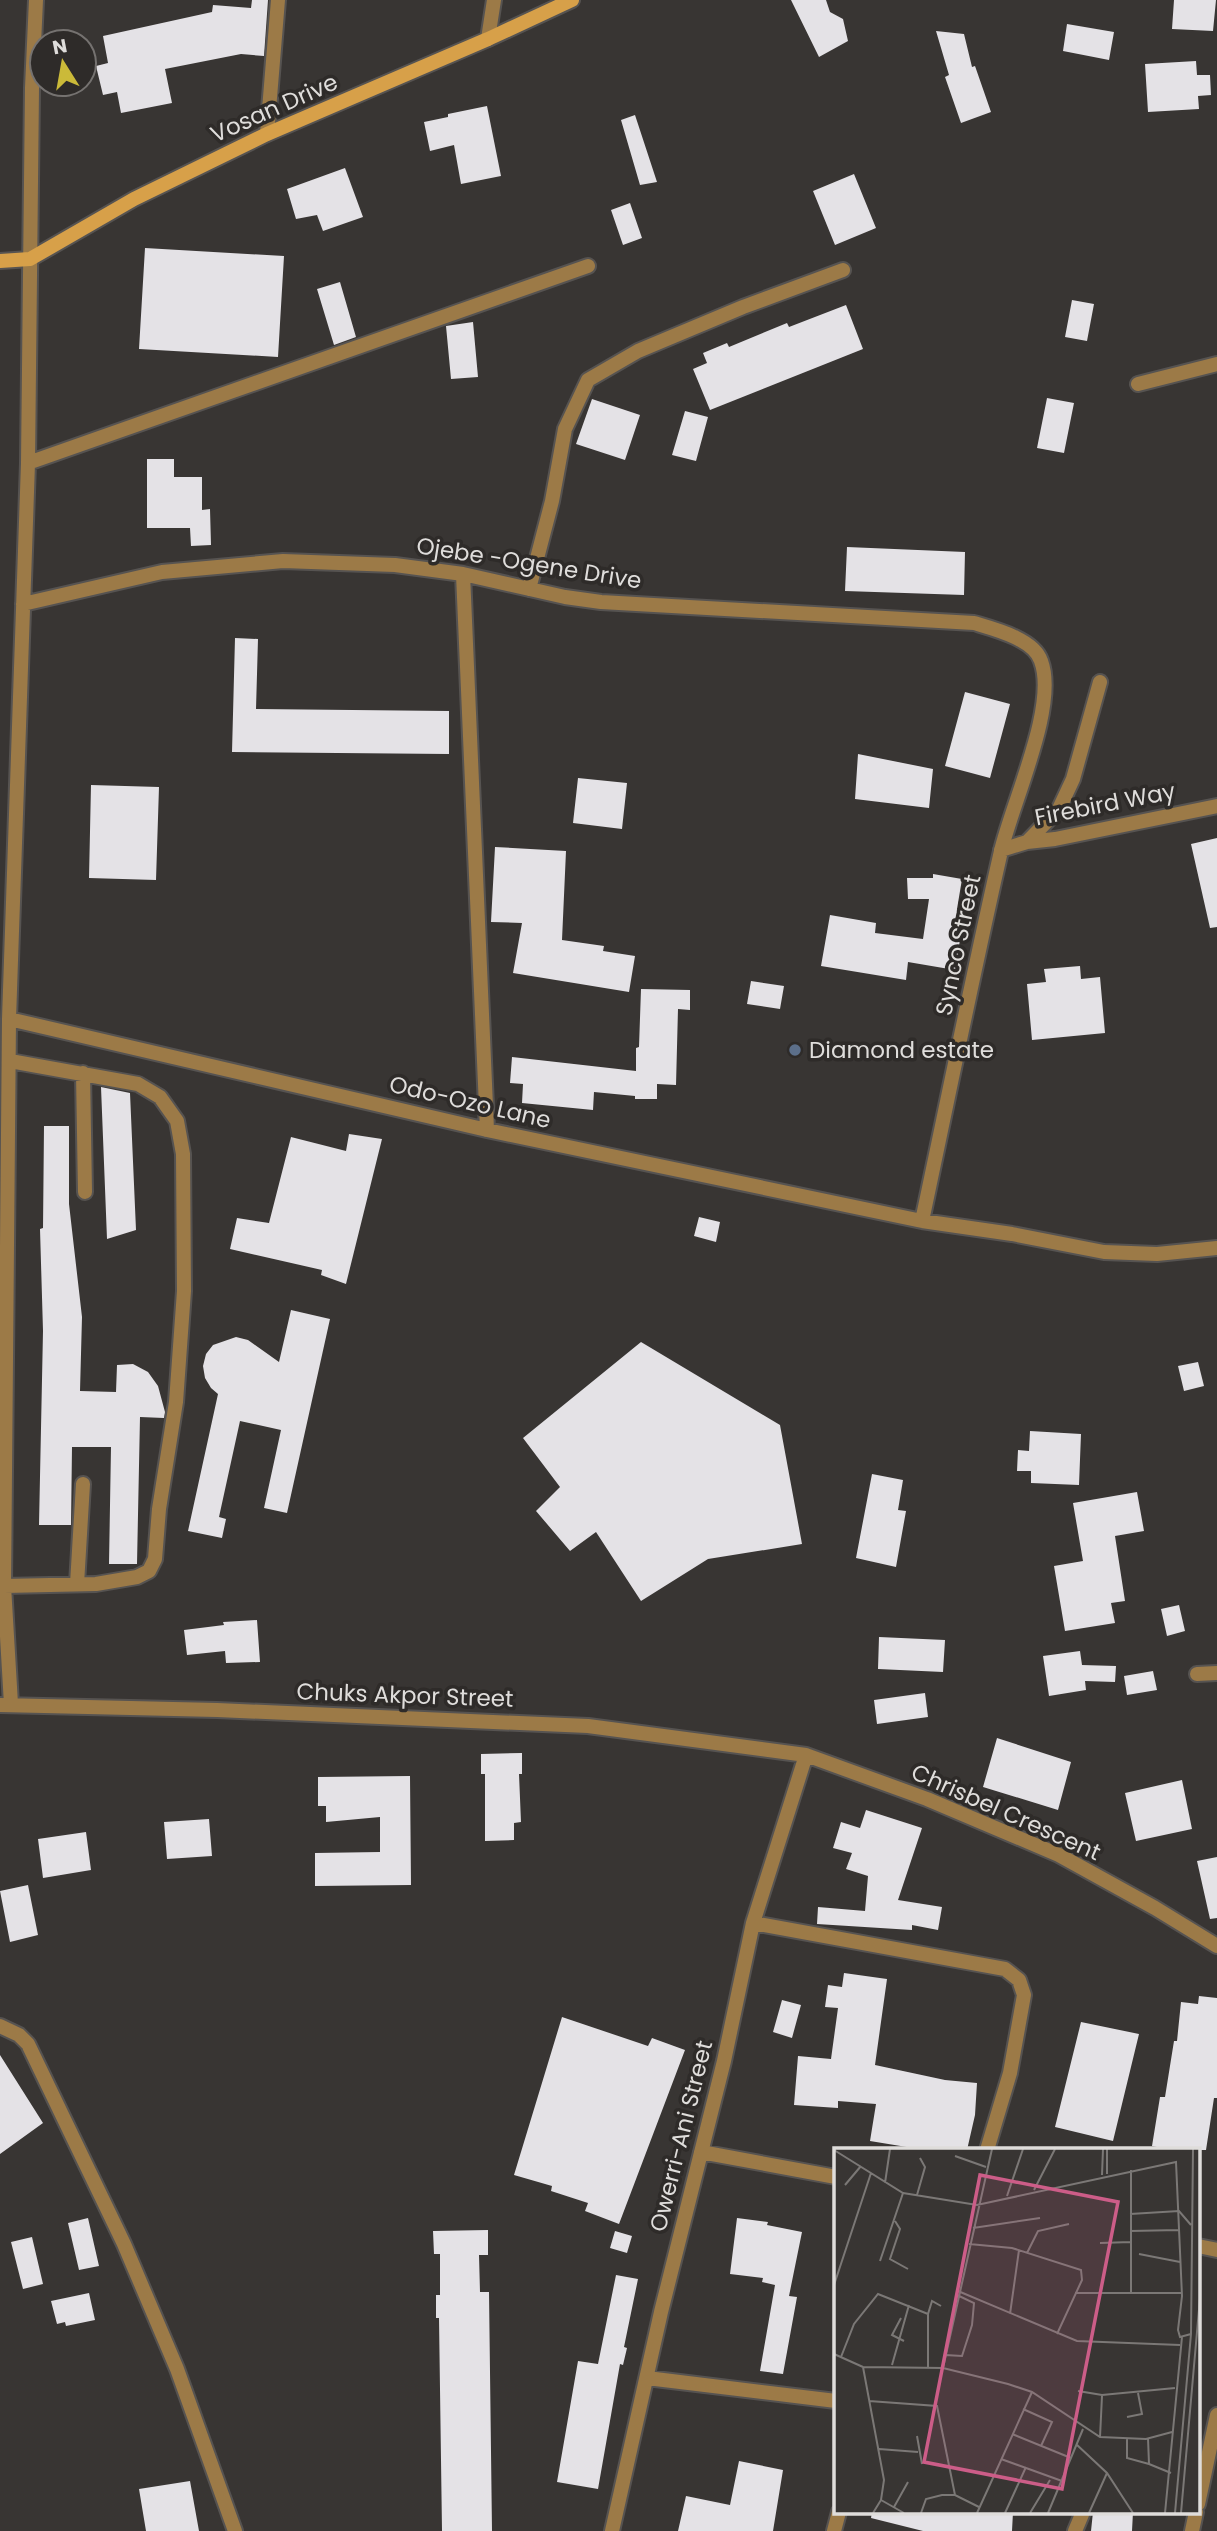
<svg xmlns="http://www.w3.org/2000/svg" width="1217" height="2531" font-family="Poppins,sans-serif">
	<rect width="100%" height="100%" fill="#383533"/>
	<path fill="#e4e2e6" d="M252 0H268L264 56 241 54 165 69 172 103 121 113 117 92 103 95 96 66 108 63 103 36 212 12 213 5 251 8Z
		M791 0H826L830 12 843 19 848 41 819 57Z
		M1174 0H1216L1213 31 1172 29Z
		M1067 24 1114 32 1109 60 1063 51Z
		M936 31 964 34 972 67 975 66 991 112 961 123 945 77 949 75Z
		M1196 61 1197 75H1210L1211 95 1198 96 1199 109 1148 112 1145 64Z
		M487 106 501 176 461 184 454 145 430 151 424 122 448 117V114Z
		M635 115 657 182 640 185 621 120Z
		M345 168 363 217 323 231 317 215 296 219 287 189Z
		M854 174 876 228 835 245 813 191Z
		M630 203 642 238 623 245 611 210Z
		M145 248 284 256 278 357 139 349Z
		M340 282 356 337 334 345 317 289Z
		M1072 300 1094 304 1087 341 1065 337Z
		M846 305 863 349 710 410 693 369 707 363 703 353 727 343 729 347 787 323 789 327Z
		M473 322 478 377 451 379 446 326Z
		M1047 398 1074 403 1064 453 1037 448Z
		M592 399 640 415 625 460 576 444Z
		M685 411 708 417 696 461 672 455Z
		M147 459H174V477H202V510L210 509 211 545 191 546 190 528H147Z
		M847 547 965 552 964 595 845 591Z
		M235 638 258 639 256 709 449 711V754L232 752Z
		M965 692 1010 704 990 778 945 766Z
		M858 754 933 769 929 808 855 799Z
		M578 778 627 783 622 829 573 823Z
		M91 785 159 787 156 880 89 878Z
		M1217 838V927L1210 928 1191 844Z
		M495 847 566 851 562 940 604 946 603 951 635 956 629 992 513 973 522 923 491 922Z
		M933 874 962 879 957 909 965 910 955 970 908 962 906 980 821 966 830 915 876 923 875 933 923 939 929 899H908L907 878H933Z
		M1080 966 1081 979 1100 977 1105 1033 1032 1040 1027 984 1046 982 1044 969Z
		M751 981 784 986 780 1009 747 1004Z
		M641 989 690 990V1010L678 1009 676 1085 657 1084V1099H635V1096L594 1092 593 1110 522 1103 523 1084 510 1083 512 1057 636 1071V1048L639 1047Z
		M101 1087 130 1093 136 1230 107 1239Z
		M44 1126H69V1204L82 1317 80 1391 116 1392 117 1365 133 1364 148 1372 158 1386 165 1412 164 1418 140 1417 137 1564H109L111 1447H72L71 1525H39L43 1331 40 1229 43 1228Z
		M349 1134 382 1139 346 1284 321 1275 322 1270 230 1249 237 1218 269 1223 291 1137 346 1151Z
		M699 1217 720 1222 716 1242 694 1236Z
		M291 1310 330 1319 287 1513 264 1508 281 1430 240 1421 219 1517 226 1519 222 1538 188 1531 218 1394 211 1388 205 1378 203 1366 206 1354 213 1345 236 1337 248 1340 279 1362Z
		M641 1342 780 1425 802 1544 708 1559 641 1601 596 1532 570 1551 536 1511 560 1487 523 1438Z
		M1198 1362 1204 1386 1184 1391 1178 1366Z
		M1030 1431 1081 1434 1079 1485 1031 1483V1471H1017L1018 1450 1029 1451Z
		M872 1474 903 1480 898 1510 906 1511 896 1567 856 1558Z
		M1137 1492 1144 1531 1115 1536 1125 1601 1111 1603 1115 1623 1065 1631 1054 1566 1083 1561 1073 1503Z
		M1179 1605 1185 1631 1167 1636 1161 1609Z
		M257 1620 260 1662 226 1663 225 1651 187 1655 184 1630 224 1625 223 1622Z
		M879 1637 945 1640 943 1672 878 1669Z
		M1080 1651 1082 1665 1116 1666 1115 1682 1085 1681 1086 1690 1049 1696 1043 1656Z
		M1153 1671 1157 1690 1127 1695 1124 1676Z
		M925 1693 928 1717 877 1724 874 1700Z
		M997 1738 1071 1762 1058 1810 983 1787Z
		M522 1753V1774H519L521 1822 514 1823V1840L485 1841V1774H481V1754Z
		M410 1776 411 1885 315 1886V1853L380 1852V1817L326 1822V1806H318V1777Z
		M1182 1780 1192 1829 1136 1841 1125 1793Z
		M866 1810 922 1828 898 1900 942 1907 938 1930 912 1925V1930L817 1924 818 1907 865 1911 868 1876 846 1869 852 1853 833 1848 841 1822 860 1828Z
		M209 1819 212 1856 167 1859 164 1822Z
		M86 1832 91 1870 43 1878 38 1839Z
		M1217 1857V1918L1210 1919 1197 1861Z
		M28 1885 38 1935 10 1942 0 1891Z
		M844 1973 887 1979 875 2065 945 2080 977 2083 975 2115 967 2150H925L870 2141 876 2104 838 2101V2108L794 2105 798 2056 831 2059 838 2008 825 2007 828 1985 842 1987Z
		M1199 1996 1217 1998V2098H1214L1206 2150H1172L1152 2146 1160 2097H1165L1174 2041H1177L1181 2002 1198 2004Z
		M782 2000 801 2005 792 2038 773 2032Z
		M562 2017 648 2046 652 2038 685 2050 619 2224 585 2211 588 2203 551 2191 552 2186 514 2175Z
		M1081 2022 1139 2034 1113 2141 1055 2127Z
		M0 2055 43 2123 0 2154Z
		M88 2218 99 2266 79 2270 68 2223Z
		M737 2218 768 2222 767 2225 802 2232 789 2296 797 2297 783 2374 760 2371 775 2285 762 2282 763 2278 730 2274Z
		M488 2230V2255H479L480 2292H489L492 2531H442L439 2318H436V2295H440V2254H434L433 2231Z
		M615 2231 632 2236 627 2253 610 2248Z
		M32 2237 43 2284 23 2289 11 2242Z
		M616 2275 638 2279 624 2347 627 2348 623 2365 620 2364 598 2489 557 2482 578 2361 598 2364Z
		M89 2293 95 2320 66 2326 65 2322 57 2324 51 2301Z
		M739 2461 783 2470 773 2531H678L686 2496 730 2505Z
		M190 2481 199 2531H146L139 2489Z
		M872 2512H1013L1012 2531H923L871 2518Z
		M1093 2512H1133L1132 2531H1091Z"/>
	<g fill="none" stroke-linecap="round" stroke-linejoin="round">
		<g stroke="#565351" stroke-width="18">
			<path id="street" d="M488 39 494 0
				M267 134 278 0
				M1138 384 1217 364
				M28 463 588 266
				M463 574 487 1130
				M529 589 552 501 565 429 588 380 638 351 743 307 843 270
				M23 604 162 572 283 561 395 565 463 574 565 597 601 602 974 623C994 629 1034 639 1041 661 1058 706 1012 803 1001 851 973 974 948 1098 922 1221
				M1027 842 1059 809 1073 779 1100 682
				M1001 850 1027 842 1055 839 1217 806
				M9 1019 487 1130 922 1221 1012 1234 1104 1252 1157 1254 1217 1248
				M83 1073 85 1192
				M77 1584 83 1484
				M4 1586 96 1584 137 1577 149 1571 155 1559 159 1509 176 1402 184 1291 183 1154 177 1121 160 1097 138 1084 10 1061
				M1197 1674 1217 1673
				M11 1704 4 1586 9 1019 28 463 32 88 36 0
				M0 1705 217 1710 588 1726 806 1755 927 1799 1059 1855 1155 1908 1217 1946
				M753 1923 1005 1969 1019 1980 1024 1995 1010 2073 987 2150
				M0 2026 19 2035 28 2044 124 2244 177 2369 235 2531
				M701 2152 836 2177
				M1198 2246 1217 2250
				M647 2378 836 2401
				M1198 2504 1217 2415
				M612 2531 661 2312 724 2061 753 1923 806 1755
				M834 2531 839 2512
				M1075 2531 1083 2512
				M1192 2531 1196 2512"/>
		</g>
		<g stroke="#565351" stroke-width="18">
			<path id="secondary" d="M0 261 30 259 134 199 267 134 488 39 572 0"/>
		</g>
		<use href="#street" stroke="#9c7a47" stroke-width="14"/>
		<use href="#secondary" stroke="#d7a049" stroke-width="14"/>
	</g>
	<circle fill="#5c6f8a" stroke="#2e2b29" stroke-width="2.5" cx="795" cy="1050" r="7"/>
	<g text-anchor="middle" stroke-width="7" stroke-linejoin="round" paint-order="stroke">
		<g font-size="23" fill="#dfdddb" stroke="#2e2b29">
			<text transform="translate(274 108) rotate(-24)" y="8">Vosan Drive</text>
			<text transform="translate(529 563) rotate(9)" y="8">Ojebe -Ogene Drive</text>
			<text transform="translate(1105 804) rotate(-11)" y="8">Firebird Way</text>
			<text transform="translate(958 945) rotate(-78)" y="8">Synco Street</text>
			<text transform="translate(470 1102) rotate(13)" y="8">Odo-Ozo Lane</text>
			<text transform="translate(405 1695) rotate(2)" y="8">Chuks Akpor Street</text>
			<text transform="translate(1006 1812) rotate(24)" y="8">Chrisbel Crescent</text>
			<text transform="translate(681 2136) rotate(-76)" y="8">Owerri-Ani Street</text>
		</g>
		<g font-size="23" fill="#dfdddb" stroke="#2e2b29" text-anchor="start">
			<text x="809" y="1058">Diamond estate</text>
		</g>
	</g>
	<g transform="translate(834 2148)">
		<rect width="366" height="366" fill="#383533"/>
		<path fill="none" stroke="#7b7876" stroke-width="2" d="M0 2 69 45 143 57 342 14 348 148 344 182 346 189 357 186M121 8 152 19M297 22V145M273 26V1M268 27 269 1M51 35 56 1M11 37 27 18M200 42 221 1M83 47 91 19 86 10M173 48 189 1M296 66 345 63 357 77M61 73 66 81 56 111 74 121M139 80 206 70M296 83 345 82M266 95 297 94M135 96 178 100 247 122 248 132 223 186M193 105 204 83 235 76M305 106 346 114M46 113 69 45M0 137 37 25M124 143 243 193 346 197M241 145H347M94 166 98 153 107 158M176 166 185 102M67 170 58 187 70 193M0 206 29 219M111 207 128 208 138 177 140 155 123 147M7 209 20 176 44 146 94 166V219M58 217 75 157M29 219 109 220 174 236 198 244 266 289 312 291 338 284M29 219 50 332 47 352 39 365M109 220 158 1M244 243 268 247 341 240M35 253 103 258 121 347M189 261 218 274 207 298M293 269 308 266 304 245M178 286 237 310M83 288 88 316M266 289 268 248M314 290 315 316 337 325M293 291V310L315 316M242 296 273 325 299 365M45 301 84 304M167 311 228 333M47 352 70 365M60 359 74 334M87 365 92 351 108 347H121L145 359M143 365 198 244M171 365 192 319M196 365 216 332M214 365 249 281M255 365 273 325M331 365 348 189M341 365 357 186 359 1M347 365 366 150"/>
		<path fill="#cc5d88" fill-opacity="0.15" stroke="#cc5d88" stroke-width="3.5" d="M146 27 284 54 228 341 90 314Z"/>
		<rect width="366" height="366" fill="none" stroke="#dfdddb" stroke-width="3.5"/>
	</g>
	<g transform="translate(63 63) rotate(349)"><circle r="33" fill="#2e2b29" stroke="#757270" stroke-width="2"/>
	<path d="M0-5L12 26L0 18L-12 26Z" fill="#cbba39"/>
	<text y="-10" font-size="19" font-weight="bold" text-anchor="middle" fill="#dfdddb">N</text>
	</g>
</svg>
